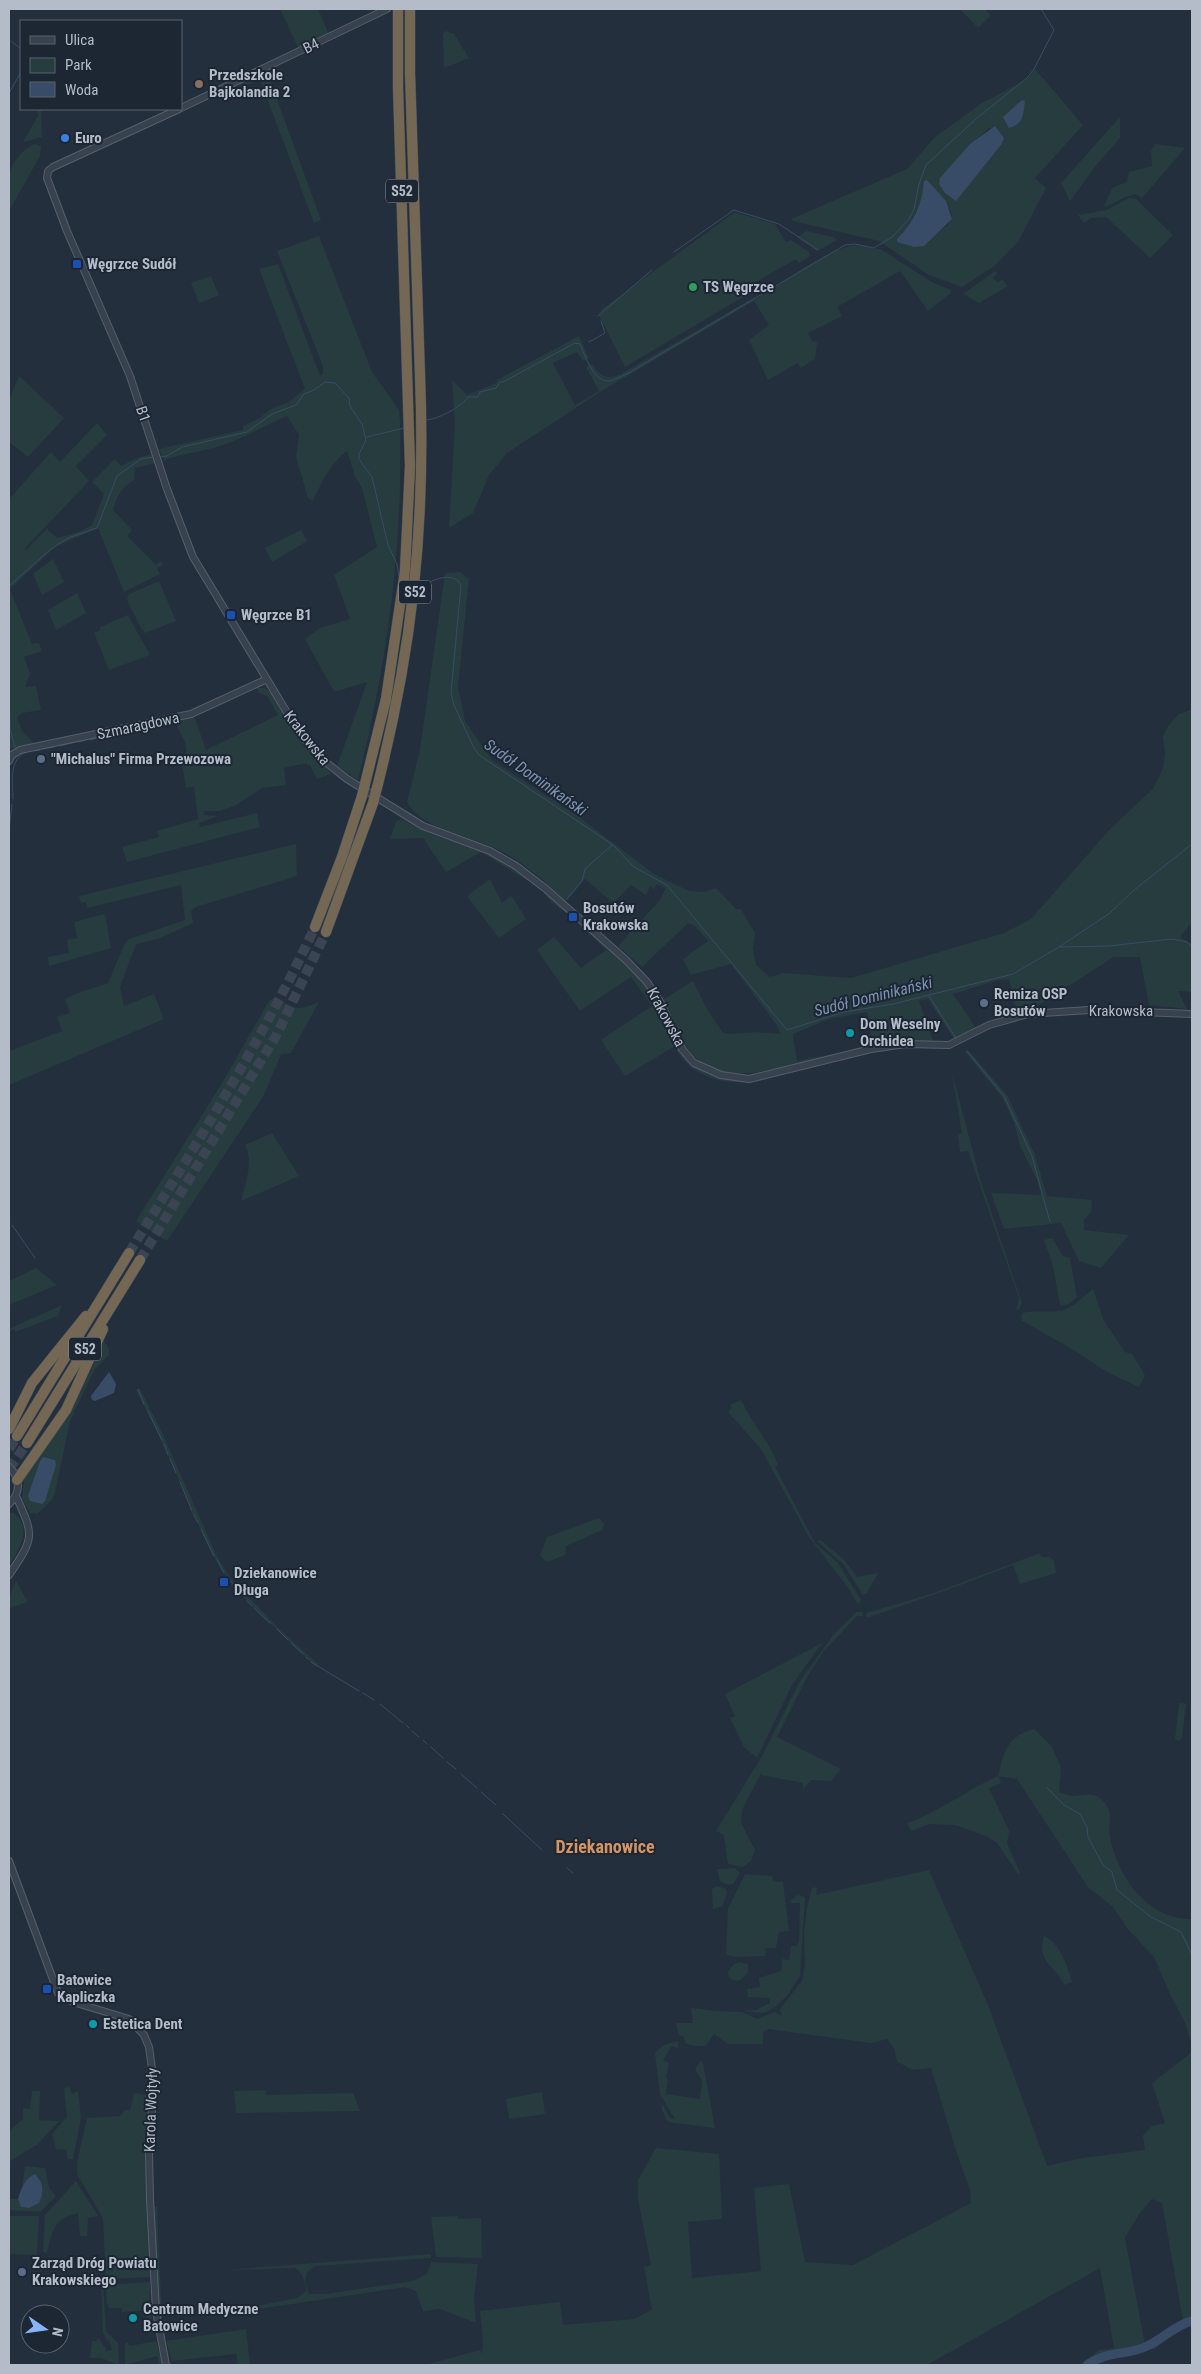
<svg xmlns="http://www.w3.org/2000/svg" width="1201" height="2374" font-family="'Roboto Condensed',sans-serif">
	<rect width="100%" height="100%" fill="#242f3e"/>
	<path fill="#263c3f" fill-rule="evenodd" d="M280 9H318L329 34 298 47Z
		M960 9H984L991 15 978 28Z
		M445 31 454 34 469 58 444 68 443 34Z
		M1035 69 1083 125 1035 178 1046 188 1018 242 993 267 962 287 929 275 879 241 793 221 791 219 907 169 935 137 982 103 1027 79ZM990 127 1001 145 956 200 945 193 963 152ZM924 182 946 201 952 216 948 225 934 235 927 244 917 247 897 242V239C914 222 922 205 924 182Z
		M267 72 321 220 314 223 260 80 241 87 240 84Z
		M37 109H41L42 137 23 142 38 116Z
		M1120 117V138L1094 168 1070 201 1061 183Z
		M35 144 41 146 40 156 9 211C9 200 6 184 9 174 12 163 24 147 35 144Z
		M1155 144 1185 148 1142 198 1136 194C1125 195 1116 203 1104 207L1112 188 1127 182 1129 172 1152 166 1151 151Z
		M1129 198 1136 199 1173 235 1150 258 1106 217 1091 218 1084 223 1078 215 1107 210Z
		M735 212 775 224 786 242 791 240 809 252 810 256 799 263 796 259 752 284 755 290 625 367 599 315 602 309Z
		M806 231 834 237 837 240 817 251 797 237Z
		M319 236 372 372 399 410 400 423C403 548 388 658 358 780L337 766 367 682 334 692 305 639 320 628 350 619 334 575 377 547 362 488 355 476 347 451C331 463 321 483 313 501L308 498 296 457 299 435 287 416C263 426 242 440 216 447 199 452 181 454 164 460L159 449 243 430V426L260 418 270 409 287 403 305 389 259 269 278 264 320 376 323 374V366L277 251Z
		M859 245 882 250 932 282 951 290V293L928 311 900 271 837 307 842 316 808 333 812 341 817 342 815 359 801 368 798 363 768 380 749 340 769 325 754 301 600 392 507 453 489 475 473 513 449 528 455 424 452 380 467 395 496 383 497 380 579 336 589 358 583 361 577 352 553 363 575 405 599 391 586 367 592 364C601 377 607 380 621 374L753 298 754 300C782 284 828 246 859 245Z
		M995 271 997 273 993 278 998 283 1002 279 1008 286 979 303 963 294Z
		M211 276 219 295 199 303 191 283Z
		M19 376 64 418 28 457 9 442V400Z
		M97 423 107 435 76 466 89 481 25 548 26 550 47 529 57 538 79 532 92 525 104 494 92 482 115 459 121 466 140 457 154 454 156 463 135 468 134 480C121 488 117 496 113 510L132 530 127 536 156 565 161 561 163 565 157 568 160 574 124 592 98 528 55 547 10 589 32 644 39 643 42 651 24 657 30 674 25 687 36 686 41 710 22 713 17 718 22 731 34 743 11 749 9 745V499L51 452 60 462Z
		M301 530 307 541 272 562 265 548Z
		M53 559 64 582 42 595 33 574Z
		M460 572 469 579 458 687 465 721 492 760 578 816 654 874 689 891 704 892 716 888 736 909H741L755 933 753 948 756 965 770 977 783 973 851 978 1004 933 1031 919 1111 828 1153 789 1163 768 1165 754 1163 736 1168 726 1179 714 1190 710 1192 712V922L1180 937 1192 944V992L1178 991 1187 1009 1149 1005 1140 957H1114L1031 1010 1017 1014 1009 979 998 980 953 994 976 1028 958 1038 954 1039 928 999 919 1001 933 1041 872 1044 867 1012 829 1019 793 1034 797 1061 831 1054C792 1064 729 1090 695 1057 680 1043 673 1017 664 999L693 981 707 1009 723 1033 729 1034 756 1032 781 1034 776 1024 731 964 691 975 683 959 708 941 695 926 688 923 642 967 618 946 660 900 666 888 657 884 654 889 650 886 646 895 631 885 613 903 585 879 566 901C547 884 528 866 505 853 478 838 421 830 407 802L420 750 445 573Z
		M159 581 176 621 145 633 141 628 127 600 129 594Z
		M77 593 86 613 56 630 48 610Z
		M128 615 150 655 109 670 94 633 100 630V627Z
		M257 688H264L270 692 299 737 331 774 317 779 310 765H307V763L284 768 286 785 262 788 236 805 220 811H205L203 815 218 816 199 823 200 827 257 813 260 827 127 862 122 847 159 837 157 831 198 819 194 787 186 788 182 764 188 763 185 742 175 722 194 716 206 750 278 715 267 696 259 693Z
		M401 819 436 836 489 852 529 879 528 881 481 852 446 872 423 838 390 839 396 821Z
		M296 844 297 876 196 907 191 911 193 923 158 939 136 944 120 987 124 1006 154 994 164 1019 9 1085V1051L62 1031 57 1017 70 1013 65 999 78 993 108 983 124 945 129 939 185 920 181 885 87 908 86 902 81 903 79 896Z
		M490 879 502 903 511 895 526 919 499 938 467 896Z
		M537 884C574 917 616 947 647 985 665 1008 675 1054 700 1069 708 1074 722 1078 732 1080 742 1081 754 1077 762 1080 728 1087 690 1079 675 1046L625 1076 601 1040 652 1006 631 977 580 1011 537 950 554 937 581 968 606 950 577 921 551 902Z
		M105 914 111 948 49 966 48 957 69 953 67 940 77 938 74 922Z
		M274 998C297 1007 294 1013 319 1002L291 1053 281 1054 264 1095 167 1241 136 1221 222 1083 269 1001Z
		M968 1050 1007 1095 1035 1155 1047 1196 1092 1200 1091 1212 1084 1219V1230L1129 1235 1101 1268 1079 1261 1061 1223 1004 1229 991 1193 1041 1195 1037 1180 1021 1148 1014 1123 1002 1097 965 1052Z
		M952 1073 981 1182 1022 1303 1019 1309 1016 1311 1019 1298 968 1151 960 1152 958 1135 962 1133Z
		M272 1133 299 1176 241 1201C245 1185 254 1161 245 1145Z
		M1052 1238 1063 1256 1070 1258 1077 1297 1069 1304 1060 1306 1053 1266 1044 1240Z
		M36 1268 57 1285 9 1305V1281Z
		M1093 1289 1104 1321 1125 1352 1132 1354 1145 1375 1139 1387 1107 1372 1077 1352 1021 1320 1022 1313C1035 1310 1047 1313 1059 1311 1072 1309 1083 1297 1093 1289Z
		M62 1305 58 1316 15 1332 14 1329 9 1332V1329Z
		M104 1341 109 1349V1355L95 1369 70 1421 55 1493 52 1500 36 1515 35 1513H30L22 1499 24 1478 73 1408Z
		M140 1389 160 1428 216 1554 229 1576 277 1627 318 1664 316 1667 240 1594 220 1567 207 1544 164 1446 136 1390Z
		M741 1400C752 1423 769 1441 778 1465L775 1467 815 1543 838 1563 861 1600 858 1605 849 1589 809 1537 761 1449 728 1412 732 1408 730 1405Z
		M9 1513H14C33 1529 19 1550 9 1566Z
		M599 1518 604 1524 602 1530 566 1546 565 1555 547 1562 540 1556 547 1537Z
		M821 1540 845 1561 857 1577 878 1573 867 1593 863 1595 844 1565 817 1541Z
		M1040 1553 1041 1557H1050L1054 1561 1056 1573 1020 1584 1013 1565 958 1586 867 1618 866 1613 934 1593Z
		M16 1581 28 1602 9 1608V1597Z
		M857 1612H862L863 1616H857L823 1652 807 1677 777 1737 841 1769 831 1781 811 1780 803 1789V1783L762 1775V1771L742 1810 741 1823 755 1850 751 1861 743 1867 728 1864 724 1835 716 1831 762 1756 800 1681 834 1634Z
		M822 1643 792 1685 757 1758 744 1747 730 1718 735 1716 725 1694Z
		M1179 1703 1186 1704 1182 1738 1179 1741 1175 1739Z
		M1034 1729 1052 1747 1061 1768 1059 1792C1063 1793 1066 1795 1070 1796 1080 1797 1091 1791 1100 1798 1116 1812 1107 1820 1110 1837 1117 1876 1148 1920 1192 1919V2045L1185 2023 1170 1994 1154 1957 1127 1928 1113 1907 1088 1887 1017 1779 999 1776 1001 1783 989 1788 1009 1831 1007 1843 1020 1873 1018 1874 997 1843 988 1837 955 1825 929 1824 911 1831 907 1823C940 1812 966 1790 998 1776 1004 1751 1007 1736 1034 1729Z
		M735 1868 740 1873 733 1884 728 1885 720 1881 717 1869Z
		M929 1870 988 2005 1047 2166 1082 2158 1145 2150 1143 2135 1152 2126 1165 2123 1152 2083 1192 2052V2324L1176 2331 1155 2349 1112 2359 1096 2365H1080L1099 2350 1114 2348 1100 2268 927 2365H425L480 2350 482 2354 483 2341 480 2311 560 2302 563 2325 634 2319 652 2310 644 2267 651 2265 638 2199V2180L656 2148 719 2154 722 2219 688 2222 692 2278 761 2271 754 2188 789 2184 805 2262 853 2265 971 2203 970 2190 958 2157 931 2068 912 2070 897 2061 894 2048 887 2039 871 2043 768 2029 763 2032V2044H728L714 2034 706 2046H693L685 2043 684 2037 679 2035 676 2023H693L691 2008 716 2011 742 2012 757 2019 775 2012 782 2016 780 2009 802 1981 805 1965 804 1932 807 1908 812 1888 817 1887 816 1895ZM1152 2199 1162 2203 1183 2320 1145 2345 1125 2238 1139 2214Z
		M745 1874 772 1876 773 1881 783 1882 789 1931 779 1932 776 1948H766L765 1956 736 1957 726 1955 728 1909Z
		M717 1886 726 1889 727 1894 722 1906 713 1909 712 1889Z
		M798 1895 805 1897 800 1976 787 1996 775 2007 764 2013 743 2011 756 2010 770 2003V1998L748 1997 747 1989 760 1987 759 1978 781 1971 782 1959 789 1960 791 1946H796L799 1942 800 1903H791V1900Z
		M1044 1936C1061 1944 1067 1966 1072 1982L1065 1985C1054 1965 1036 1961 1044 1936Z
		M739 1962 748 1964V1973L739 1981 732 1980 729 1977 728 1972 734 1964Z
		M678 2041V2048L672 2046 663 2060 669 2063 666 2077 668 2080 666 2094 700 2099 702 2080 695 2069 701 2060 703 2063 715 2128 668 2122 662 2110V2103L670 2118 675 2119 660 2094 655 2053 664 2045Z
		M69 2087 72 2094 78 2091 81 2118 73 2159H68L66 2150 56 2149 52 2134 67 2117 64 2088Z
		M266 2090V2095L353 2093 360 2111 236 2113 234 2091Z
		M32 2091H40L39 2120 59 2121 38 2144 9 2162V2131L23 2119V2108L30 2109Z
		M542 2092 545 2114 509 2119 506 2099Z
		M134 2093 152 2096 151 2277 106 2279 103 2218 77 2174V2163L87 2118 120 2116 125 2110H130Z
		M25 2166 45 2168 49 2188 56 2196 40 2212 9 2210V2199H18L22 2207 29 2208V2177L22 2187Z
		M76 2181 98 2216 88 2218 87 2236H80L78 2213C53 2219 53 2229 47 2253L43 2252 45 2215Z
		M154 2207H157L162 2322 158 2298Z
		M9 2216H39L37 2255 9 2254Z
		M458 2216V2219L481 2218 482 2258 436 2257 431 2217Z
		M431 2254V2258L315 2266 307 2272 305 2282 309 2294H326L413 2281 427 2274 431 2262 478 2264 474 2297 476 2323 440 2309 423 2311 416 2291 405 2287 232 2313V2311L297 2298 306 2291C305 2281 304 2274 295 2268L226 2270Z
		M150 2282 149 2309 155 2329 154 2332 149 2334 146 2310 122 2312V2308H109L107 2304 106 2285Z
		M101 2284 103 2285 106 2331 118 2343 119 2365 101 2358H90L92 2341H97L98 2337 107 2351 112 2350 109 2340H107L103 2333Z
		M246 2329 250 2365H238L236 2354 172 2361 166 2341Z
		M156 2341 163 2365H159L157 2356 125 2365V2344L128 2342 129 2346Z"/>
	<path fill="#394c67" d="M1022 100 1025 101C1023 114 1024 124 1009 128L1003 117Z
		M995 126 1004 138 1001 145 956 201 945 193 939 184 940 178 970 144Z
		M927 180 946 201 952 219 924 246 914 247 897 242V239C914 222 922 205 924 181Z
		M109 1372 116 1384 114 1393 95 1401 92 1400 91 1396Z
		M43 1457 55 1460 56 1465 45 1501 42 1504 30 1501 28 1496 40 1461Z
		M35 2174C44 2184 44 2191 39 2203L29 2208 21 2207 18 2199C21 2189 24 2179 35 2174Z"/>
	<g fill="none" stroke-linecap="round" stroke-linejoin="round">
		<path stroke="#394c67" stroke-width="1" d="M11 41 21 49
			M9 93 21 72
			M674 252 734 210 779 224 818 250
			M598 316 652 270
			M589 342 605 333 601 321
			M426 420C437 420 463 406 468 397H478L480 392 496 388 500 382H503L575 343 580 344C585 355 593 381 608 381 613 381 621 376 627 374L845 245 855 244 874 248 892 237 909 219 914 209 919 184 926 165 977 118 1027 78 1034 69 1054 30 1041 9
			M367 437 404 428
			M160 457 167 456 182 447 247 432 272 414 296 405 304 394 314 390 325 382 335 383 349 398 350 406 362 424 366 440 359 454V459L372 477 388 545 397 564 399 576
			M9 586 51 549 68 538 97 528 117 476 141 459 153 457
			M418 587C431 582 452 569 461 585L451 693 454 705 473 746 479 755 613 845 634 867 667 885 787 1030 844 1012 893 1004 1013 974 1059 947 1110 913 1133 891 1192 844
			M9 682 10 729 15 747
			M90 740 98 738
			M79 742 86 740
			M60 746 76 742
			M43 749 54 747
			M34 751 40 750
			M13 799C13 781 8 759 27 752
			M9 831 12 804
			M567 899 582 881 585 869 612 845
			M1060 947 1109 946 1172 939 1187 942 1192 947
			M929 996 956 1038
			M967 1051 1004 1096 1032 1156 1050 1222
			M9 1218 10 1221
			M12 1225 35 1258
			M138 1389 144 1404
			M148 1411 162 1440
			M164 1444 168 1455
			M170 1459 176 1473
			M180 1482 192 1511
			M193 1513 198 1523
			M201 1529 214 1556
			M217 1560 224 1573
			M228 1578 240 1593
			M247 1601 252 1606
			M254 1608 270 1623
			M277 1629 288 1640
			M291 1643 303 1654
			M306 1657 308 1659
			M311 1662 359 1691
			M363 1693 374 1700
			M380 1704 403 1723
			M406 1725 409 1728
			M412 1731 419 1737
			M423 1740 427 1744
			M431 1747 443 1758
			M447 1762 456 1769
			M461 1774 477 1788
			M1047 1788 1064 1805 1080 1814 1087 1827 1088 1837 1103 1865 1112 1872 1117 1890 1151 1917 1181 1932 1192 1955
			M481 1792 496 1805
			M503 1814 542 1850
			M567 1868 573 1873"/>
		<path stroke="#394c67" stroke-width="9" d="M1087 2365C1107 2350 1127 2356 1147 2346 1163 2339 1175 2325 1192 2321"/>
		<path stroke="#3a4453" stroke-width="10" stroke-dasharray="10 5" stroke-linecap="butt" d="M129 1253C195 1146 262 1041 315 927
			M140 1260 276 1036 326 932
			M9 1449 17 1436
			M9 1469 27 1443"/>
		<g stroke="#565f6c" stroke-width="8">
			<path id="minor" d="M181 108 387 9
				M179 109 53 167 48 171 47 178 67 231 130 376 167 489 193 557 297 729 318 756 347 779 423 826 490 851 516 866 546 889 626 960 647 982 661 1003 682 1049 694 1063 721 1075 749 1079 871 1049 906 1044 949 1045 989 1025 1028 1014 1089 1010 1192 1014
				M9 761 12 755 20 750 191 714 265 680
				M9 1467C21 1478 21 1493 9 1504
				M9 1575C35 1537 34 1536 16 1496
				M9 1861 58 1993 73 2002 129 2019 144 2035 149 2047 154 2083 149 2152 150 2199 156 2311 166 2365"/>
		</g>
		<g stroke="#434c59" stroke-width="11">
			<path id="highway" d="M410 9V73L420 376
				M386 699 405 571 410 466 398 87V9
				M315 927 342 857 362 796
				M326 932 373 803
				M9 1429 32 1383 86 1316
				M17 1436 129 1253
				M27 1443 140 1260
				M17 1480 66 1410 103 1329"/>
		</g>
		<use href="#minor" stroke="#38414e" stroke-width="6"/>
		<use href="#highway" stroke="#746855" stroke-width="10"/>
		<g stroke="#434c59" stroke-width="11" stroke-linecap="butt">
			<path id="highway-bridge" d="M362 796 386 699
				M373 803C412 656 426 528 420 376"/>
		</g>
		<use href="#highway-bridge" stroke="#746855" stroke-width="10"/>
	</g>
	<circle fill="#8d6e63" stroke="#1d2633" stroke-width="2" cx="199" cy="84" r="5"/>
	<circle fill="#3f7fe0" stroke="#1d2633" stroke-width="2" cx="65" cy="138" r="5"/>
	<g fill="#1a4fb4" stroke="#1d2633" stroke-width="2">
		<rect x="72" y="259" width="10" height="10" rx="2.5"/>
		<rect x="226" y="610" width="10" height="10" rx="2.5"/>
		<rect x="568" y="912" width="10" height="10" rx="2.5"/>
		<rect x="219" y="1577" width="10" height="10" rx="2.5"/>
		<rect x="42" y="1984" width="10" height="10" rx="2.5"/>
	</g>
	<circle fill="#2e9e5b" stroke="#1d2633" stroke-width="2" cx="693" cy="287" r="5"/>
	<g fill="#5c6f8a" stroke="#1d2633" stroke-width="2">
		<circle cx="41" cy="759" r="5"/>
		<circle cx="984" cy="1003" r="5"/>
		<circle cx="22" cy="2272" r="5"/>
	</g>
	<g fill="#0f9aa8" stroke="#1d2633" stroke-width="2">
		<circle cx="850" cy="1033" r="5"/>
		<circle cx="93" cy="2024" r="5"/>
		<circle cx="133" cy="2318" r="5"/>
	</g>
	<g text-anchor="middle" stroke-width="4" stroke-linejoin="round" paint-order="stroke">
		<g fill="#1d2633" stroke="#878f9c" stroke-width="1">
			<rect x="386" y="179.5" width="32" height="23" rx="4"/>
			<rect x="399" y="580.5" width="32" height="23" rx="4"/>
			<rect x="69" y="1337.5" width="32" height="23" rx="4"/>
		</g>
		<g font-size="14" font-weight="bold" fill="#b4bcc9">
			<text x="402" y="196">S52</text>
			<text x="415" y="597">S52</text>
			<text x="85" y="1354">S52</text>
		</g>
		<g font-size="15" fill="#b4bcc9" stroke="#1d2633">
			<text transform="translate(311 46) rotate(-26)" y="5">B4</text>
			<text transform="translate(143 414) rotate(71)" y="5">B1</text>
			<text transform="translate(138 726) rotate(-12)" y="5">Szmaragdowa</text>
			<text transform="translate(307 738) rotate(52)" y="5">Krakowska</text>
			<text x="1121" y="1016">Krakowska</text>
			<text transform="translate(666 1017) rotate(62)" y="5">Krakowska</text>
			<text transform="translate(151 2110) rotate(-88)" y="5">Karola Wojtyły</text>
		</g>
		<g font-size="15" font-weight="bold" fill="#b4bcc9" stroke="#1d2633" text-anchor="start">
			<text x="209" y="80">Przedszkole<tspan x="209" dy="17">Bajkolandia 2</tspan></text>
			<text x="75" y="143">Euro</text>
			<text x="87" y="269">Węgrzce Sudół</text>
			<text x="703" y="292">TS Węgrzce</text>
			<text x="241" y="620">Węgrzce B1</text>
			<text x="51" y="764">"Michalus" Firma Przewozowa</text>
			<text x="583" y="913">Bosutów<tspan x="583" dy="17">Krakowska</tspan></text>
			<text x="994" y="999">Remiza OSP<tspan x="994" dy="17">Bosutów</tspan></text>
			<text x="860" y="1029">Dom Weselny<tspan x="860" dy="17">Orchidea</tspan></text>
			<text x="234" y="1578">Dziekanowice<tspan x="234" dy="17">Długa</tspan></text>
			<text x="57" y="1985">Batowice<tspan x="57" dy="17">Kapliczka</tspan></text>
			<text x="103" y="2029">Estetica Dent</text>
			<text x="32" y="2268">Zarząd Dróg Powiatu<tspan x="32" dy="17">Krakowskiego</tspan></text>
			<text x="143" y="2314">Centrum Medyczne<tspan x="143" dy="17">Batowice</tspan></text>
		</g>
		<g font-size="16" font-style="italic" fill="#7c92b1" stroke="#1d2633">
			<text transform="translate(536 777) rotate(35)" y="6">Sudół Dominikański</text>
			<text transform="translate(873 996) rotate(-14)" y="6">Sudół Dominikański</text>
		</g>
		<g font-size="18" font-weight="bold" fill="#d59563" stroke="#1d2633">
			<text x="605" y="1853">Dziekanowice</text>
		</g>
	</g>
	<rect width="1201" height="2374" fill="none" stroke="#b4bcc9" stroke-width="20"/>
	<rect x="20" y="20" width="162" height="90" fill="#1d2633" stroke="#59626f"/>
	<rect x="30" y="36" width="25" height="8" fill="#38414e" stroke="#59626f"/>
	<text x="65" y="45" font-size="15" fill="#b4bcc9">Ulica</text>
	<rect x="30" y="58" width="25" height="15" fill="#263c3f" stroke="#59626f"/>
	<text x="65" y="70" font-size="15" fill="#b4bcc9">Park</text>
	<rect x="30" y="82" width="25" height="15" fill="#394c67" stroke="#59626f"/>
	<text x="65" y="95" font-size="15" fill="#b4bcc9">Woda</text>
	<g transform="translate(45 2329) rotate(103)"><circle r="24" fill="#1d2633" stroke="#59626f"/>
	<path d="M0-4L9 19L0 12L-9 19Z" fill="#8ab4f8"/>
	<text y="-8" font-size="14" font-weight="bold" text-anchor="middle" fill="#b4bcc9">N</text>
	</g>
</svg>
